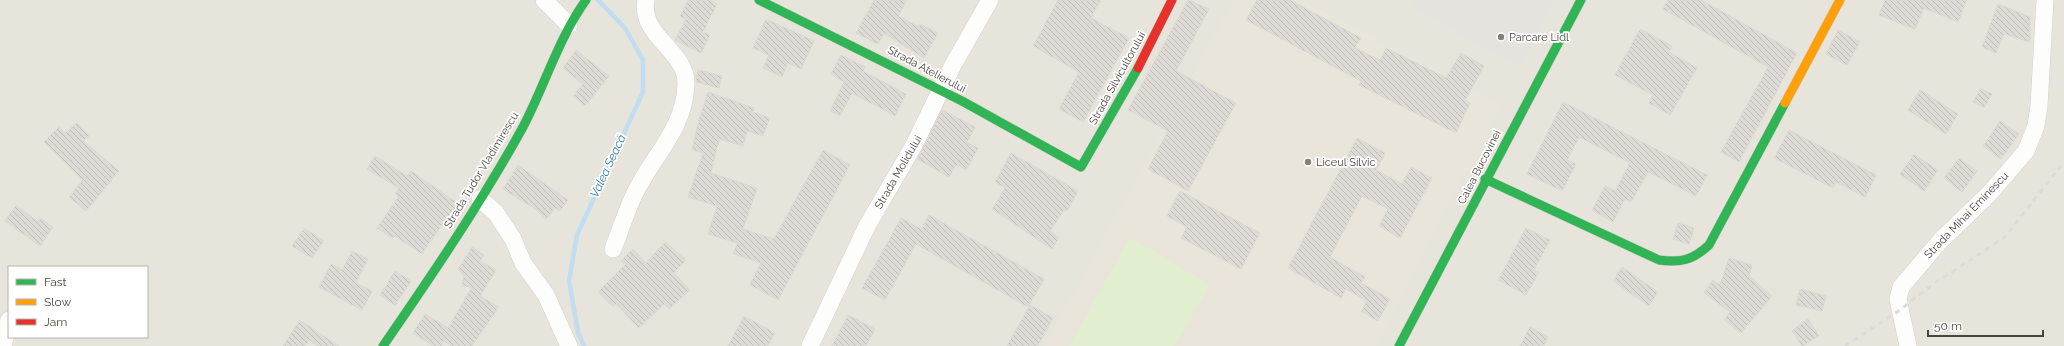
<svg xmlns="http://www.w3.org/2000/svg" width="2064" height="346" font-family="Raleway,sans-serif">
	<defs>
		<pattern id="building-back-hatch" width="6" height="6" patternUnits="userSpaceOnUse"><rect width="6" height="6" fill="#dedbd6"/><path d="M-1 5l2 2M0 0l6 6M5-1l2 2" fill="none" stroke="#c0bdb8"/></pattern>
	</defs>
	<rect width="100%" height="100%" fill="#f4f2ee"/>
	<path fill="#e7e4dc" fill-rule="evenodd" d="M0 0H2064V346H0ZM9 267H147V337H9Z"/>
	<path fill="#eae5da" d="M1233 0H1302L1501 106 1375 346H1045Z"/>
	<path fill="#e1eecf" d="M1130 237 1210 285 1175 346H1069Z"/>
	<path fill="#e6e3df" d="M1415 0H1555L1520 66 1411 8Z"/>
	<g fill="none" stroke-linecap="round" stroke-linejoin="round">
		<path stroke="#c0ddf1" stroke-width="4.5" d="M584 346 578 332 569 281 577 235 643 92V60L625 28 598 0"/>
	</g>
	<path fill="url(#building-back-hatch)" stroke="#dcd9d4" d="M688 0H709L717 4 703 32 710 35 701 53 675 40 686 19 680 16Z
		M874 0H907L898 16 919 27 920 24 938 33 924 58 884 33 878 44 856 33Z
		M1058 0H1101L1091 18 1129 38 1083 122 1059 109 1079 72 1033 46Z
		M1188 0 1209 9 1176 71 1236 103 1188 191 1148 169 1168 131 1128 110Z
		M1257 0H1290L1361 38 1355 48 1380 60 1386 48 1446 78 1461 53 1484 66 1465 100 1470 103 1456 133 1359 85 1361 81 1246 20Z
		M1668 0H1701L1797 53 1739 162 1721 152 1768 67 1663 9Z
		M1885 0H1967L1958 22 1924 8 1915 29 1879 15Z
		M1998 4 2030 17V42L2004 34 1996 53 1982 47Z
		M766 19 814 41 801 69 788 63 782 77 763 68 769 55 753 48Z
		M1640 29 1672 46 1669 52 1697 68 1670 115 1649 103 1653 95 1615 75Z
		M1838 30 1860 42 1847 65 1826 54Z
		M576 50 609 76 585 106 573 96 583 84 563 68Z
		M841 55 865 67 863 71 906 94 895 116 852 93 840 116 830 111 844 82 831 74Z
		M698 70 722 76 719 88 696 82Z
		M1981 88 1992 94 1984 108 1973 102Z
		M1920 90 1958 114 1946 134 1908 110Z
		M708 92 754 108 753 112 770 118 763 136 747 131 743 146 719 139 711 173 757 188 743 229 774 239 823 150 850 165 778 300 750 285 761 263 733 254 737 243 708 234 717 206 688 197 703 153 692 150 699 120Z
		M1563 102 1707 175 1696 196 1648 172 1631 202 1625 199 1613 222 1592 210 1605 186 1615 191 1630 163 1579 137 1567 160 1576 164 1562 191 1527 174Z
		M942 110 975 127 967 142 978 148 966 170 956 165 949 177 917 159Z
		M2000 121 2019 134 2001 159 1983 146Z
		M77 123 89 136 83 141 119 171 86 211 69 197 83 180 44 142 59 127 65 133Z
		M1789 130 1876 175 1865 197 1836 182 1833 188 1774 158Z
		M1357 138 1385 153 1376 170 1402 184 1411 167 1432 178 1400 238 1379 226 1388 209 1362 196 1330 257 1365 277 1361 283 1390 299 1378 321 1361 311 1367 301 1346 289 1341 298 1288 268Z
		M1011 153 1078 191 1067 211 1064 210 1050 231 1059 238 1052 249 992 209 1005 188 995 182Z
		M1914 154 1938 170 1924 191 1900 174Z
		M375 156 407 176 411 171 460 205 446 224 443 223 422 254 395 236 393 238 377 228 399 196 395 194 399 188 367 169Z
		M1959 158 1977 171 1962 192 1944 178Z
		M518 165 568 200 560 211 555 208 546 219 535 209 503 189Z
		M1180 191 1260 233 1241 269 1181 238 1187 227 1167 216Z
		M16 205 38 222 40 218 53 227 40 246 5 221Z
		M929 215 1044 279 1028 307 916 244 885 300 862 288 901 218 921 229Z
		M1678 223 1694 228 1689 244 1673 239Z
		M304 228 324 241 312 258 292 246Z
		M1526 228 1550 240 1534 270 1539 272 1526 295 1498 280Z
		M665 242 686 260 674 273 690 290 669 309 664 304 639 328 616 304 613 307 598 292 625 265 621 261 633 249 646 263Z
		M472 247 484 255 480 261 496 270 480 296 499 307 472 346H451L444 341 441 346H433L413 333 425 314 448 328 472 287 462 286 464 275 458 269Z
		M352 251 368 259 356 283 372 291 362 310 319 287 331 264 342 270Z
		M1729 258 1752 265 1749 276 1772 296 1741 333 1724 320 1730 312 1704 293 1713 280 1720 285Z
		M1622 267 1658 292 1649 306 1613 281Z
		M395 271 411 281 395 305 380 295Z
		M1800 289 1826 296 1822 311 1796 305Z
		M1030 305 1053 318 1038 346H1007Z
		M848 315 875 329 866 346H832Z
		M744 316 775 333 768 346H728Z
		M1808 319 1819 336 1802 346 1792 331Z
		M300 320 339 346H318L309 340 305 346H283Z
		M1530 327 1548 337 1544 346H1520Z"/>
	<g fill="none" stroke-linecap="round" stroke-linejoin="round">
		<g stroke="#d2d0cb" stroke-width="18">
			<path id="street" d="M544 0 569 25
				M480 199 496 213 513 239 523 263 546 295 569 346
				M613 249C620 231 626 212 634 195 651 158 685 129 686 84 687 51 639 36 646 0
				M3 346 9 320
				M810 346 867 226 914 145 953 65 990 0
				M1908 346 1898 299 1901 287 1941 240 1989 194 2026 151 2036 126 2039 106 2045 0"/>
		</g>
		<g stroke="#d3cfc5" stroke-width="10">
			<path id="fast" d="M759 0 962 101 1081 167 1138 68
				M1485 179 1659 260C1681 263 1693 260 1709 245L1785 103
				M383 346C432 275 481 203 523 127 545 85 558 39 586 0
				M1399 346 1581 0"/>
		</g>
		<g stroke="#d3cfc5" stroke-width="10">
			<path id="slow" d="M1785 103 1840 0"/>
		</g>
		<g stroke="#d3cfc5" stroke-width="10">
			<path id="jam" d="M1138 68 1172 0"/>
		</g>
		<use href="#street" stroke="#fdfdfc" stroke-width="17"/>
		<use href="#fast" stroke="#30b455" stroke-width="9"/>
		<use href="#slow" stroke="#ff9f0a" stroke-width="9"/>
		<use href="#jam" stroke="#e5322d" stroke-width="9"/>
		<path stroke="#dbdbda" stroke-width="3" stroke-dasharray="5 5" stroke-linecap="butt" d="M1845 346 1900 310 1932 285 2004 238 2064 162"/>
	</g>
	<g fill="#868178" stroke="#fff" stroke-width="1.5">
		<circle cx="1501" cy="37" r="4"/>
		<circle cx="1308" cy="162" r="4"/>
	</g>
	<g text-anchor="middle" stroke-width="3.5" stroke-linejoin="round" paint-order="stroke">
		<g font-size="11" fill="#4b4439" stroke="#fff" text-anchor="start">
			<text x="1509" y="41">Parcare Lidl</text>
			<text x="1316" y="166">Liceul Silvic</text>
		</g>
		<g font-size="11" fill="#4b4439" stroke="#fff">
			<text transform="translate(927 69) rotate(28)" y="4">Strada Atelierului</text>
			<text transform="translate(1117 78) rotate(-61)" y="4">Strada Silvicultorului</text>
			<text transform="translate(1479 167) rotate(-63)" y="4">Calea Bucovinei</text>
			<text transform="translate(481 170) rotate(-59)" y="4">Strada Tudor Vladimirescu</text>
			<text transform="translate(898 172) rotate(-60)" y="4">Strada Molidului</text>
			<text transform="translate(1966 215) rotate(-46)" y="4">Strada Mihai Eminescu</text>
		</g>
		<g font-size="12" font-style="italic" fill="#2e7ab2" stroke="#fff">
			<text transform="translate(608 166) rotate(-65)" y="4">Valea Seacă</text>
		</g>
	</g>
	<rect x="8" y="266" width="140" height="72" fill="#ffffff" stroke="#b7b4b0"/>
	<rect x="16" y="279" width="20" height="6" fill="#30b455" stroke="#b7b4b0"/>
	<text x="44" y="286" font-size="12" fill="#4b4439">Fast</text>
	<rect x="16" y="299" width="20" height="6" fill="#ff9f0a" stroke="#b7b4b0"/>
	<text x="44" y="306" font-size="12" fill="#4b4439">Slow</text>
	<rect x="16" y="319" width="20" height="6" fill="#e5322d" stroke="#b7b4b0"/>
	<text x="44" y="326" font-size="12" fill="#4b4439">Jam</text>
	<path d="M1928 330v6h115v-6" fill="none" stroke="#4b4439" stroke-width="2"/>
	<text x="1934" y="330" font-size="12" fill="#4b4439" stroke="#ffffff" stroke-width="3" paint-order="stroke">50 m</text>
</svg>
